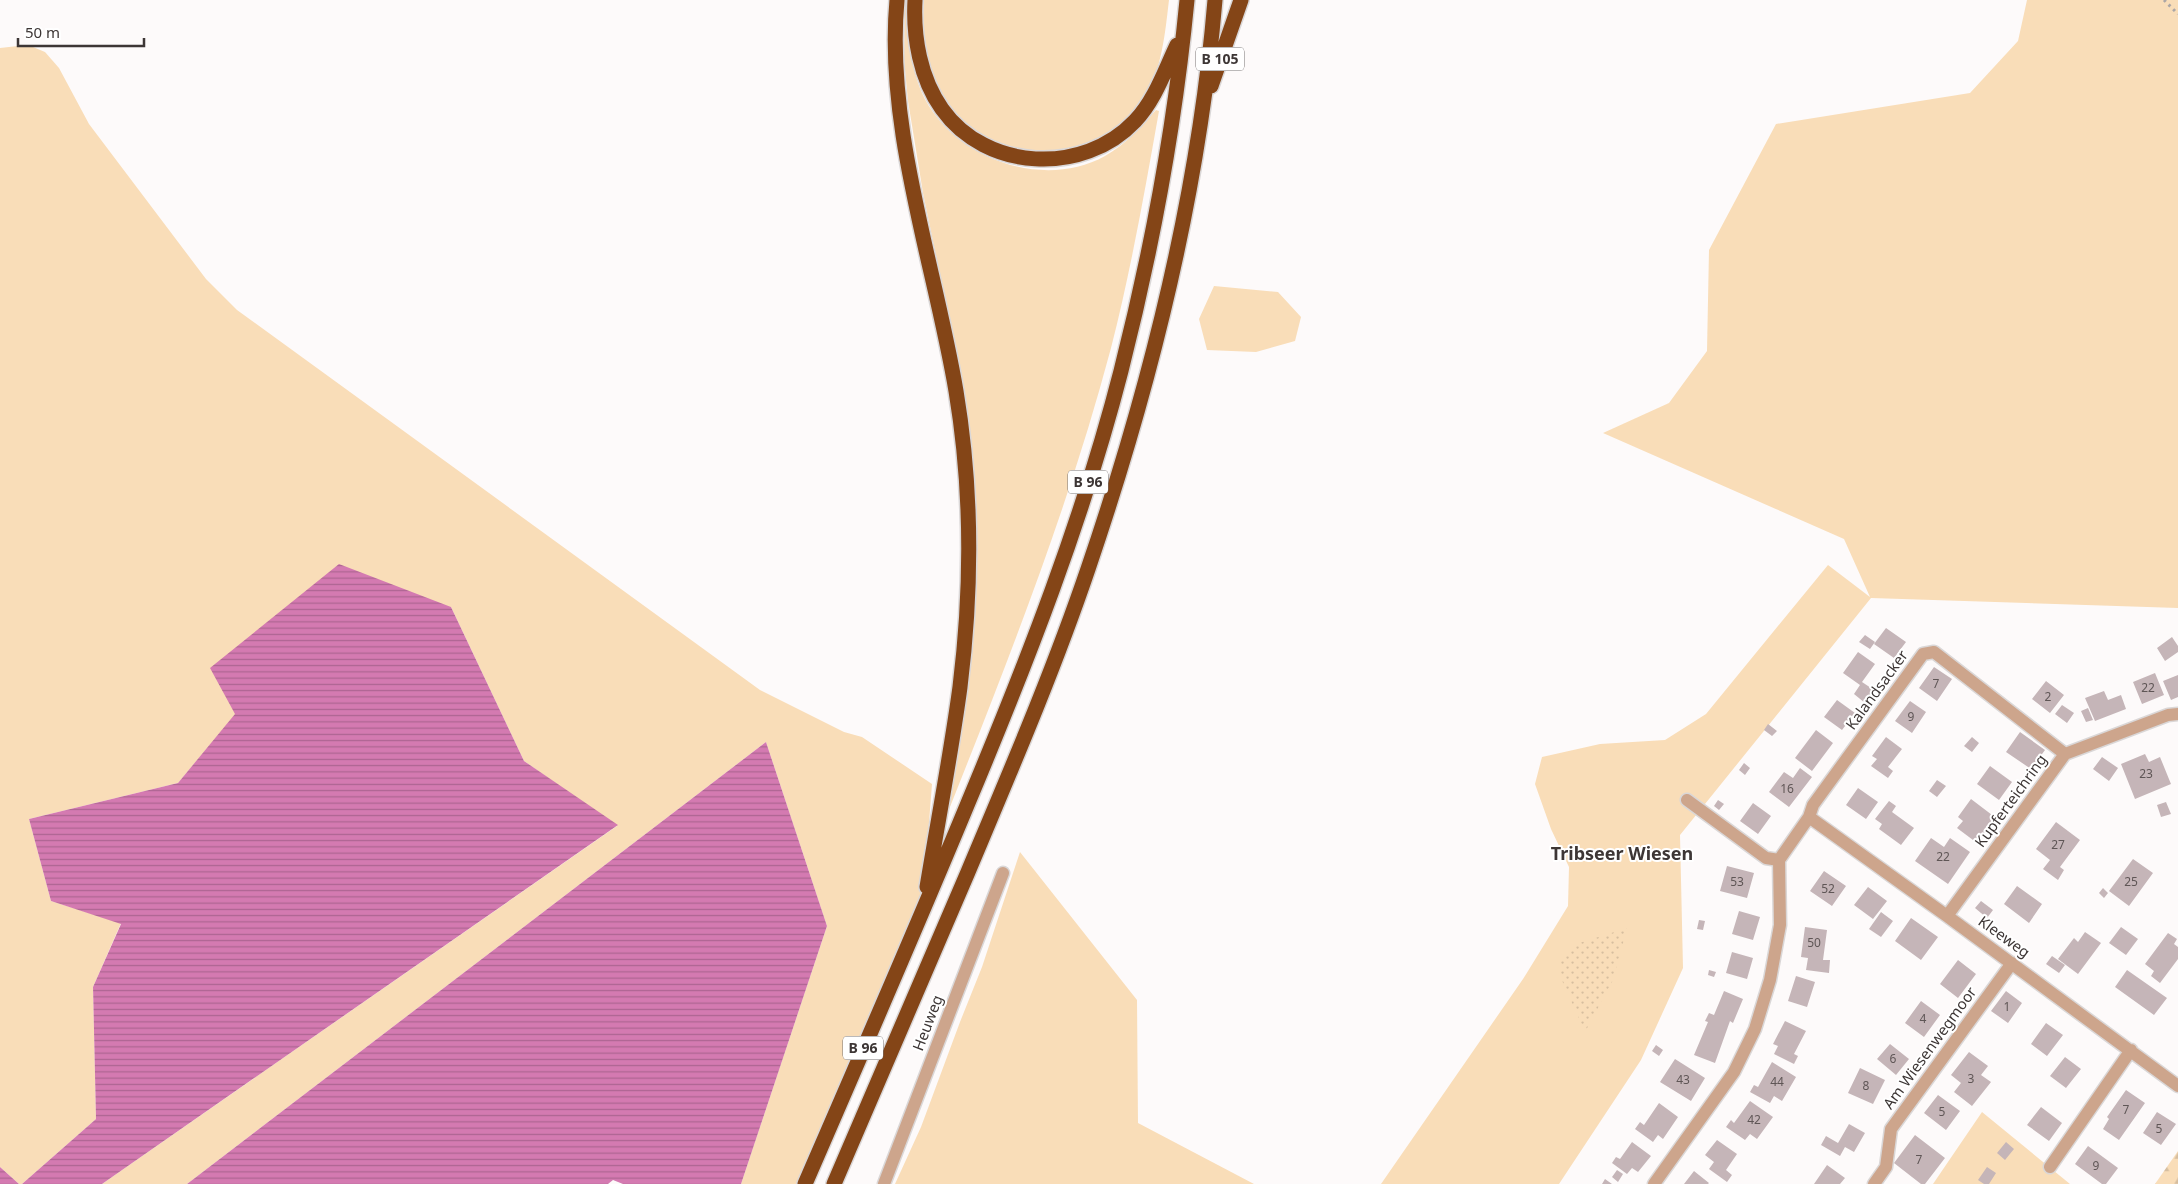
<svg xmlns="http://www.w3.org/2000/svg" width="2178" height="1184" font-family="'Noto Sans',sans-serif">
	<defs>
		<pattern id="forest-firs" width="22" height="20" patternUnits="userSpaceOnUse" patternTransform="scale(1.25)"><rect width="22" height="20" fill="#f9ddb8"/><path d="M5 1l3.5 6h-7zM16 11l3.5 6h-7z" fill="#d6be9f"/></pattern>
		<pattern id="park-dots" width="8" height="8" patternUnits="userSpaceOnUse" patternTransform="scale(1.25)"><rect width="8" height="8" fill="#f9ddb8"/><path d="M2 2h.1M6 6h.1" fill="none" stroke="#d6be9f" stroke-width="1.8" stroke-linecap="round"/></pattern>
		<pattern id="water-rules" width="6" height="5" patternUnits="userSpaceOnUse" patternTransform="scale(1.25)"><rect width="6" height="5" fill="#d47ab1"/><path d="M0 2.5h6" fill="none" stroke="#ad6591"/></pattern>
	</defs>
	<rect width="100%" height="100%" fill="#fdfafa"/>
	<path fill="#f9ddb8" d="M905 0H910C908 29 909 55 918 83 942 154 1039 193 1105 156 1126 144 1141 127 1156 110L1159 111C1145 190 1131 270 1111 348 1068 510 1006 666 944 822L962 720 966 410 950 323 923 193 908 101 904 59Z
		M924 0H1169C1165 34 1162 68 1145 98 1135 116 1111 138 1092 146 1084 149 1071 149 1062 150 1052 152 1039 155 1029 155 1021 154 1011 149 1003 147 939 126 919 61 924 0Z
		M2027 0H2178V608L1871 598 1680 835 1683 968 1641 1060 1559 1184H1381L1523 979 1568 906 1569 867 1551 829 1535 784 1542 757 1600 744 1665 740 1706 714 1828 565 1870 597 1844 539 1603 433 1669 403 1707 351 1709 250 1776 124 1970 93 2018 41Z
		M18 46 33 47 45 52 59 68 89 124 206 279 237 310 760 690 844 732 862 737 932 784 922 913 805 1184H741L827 926 766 742 187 1184H102L617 826 524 761 451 607 236 714 178 783 29 819 51 901 121 923 93 987 96 1119 22 1184H19L0 1167V48Z
		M1214 286 1278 292 1301 317 1295 341 1256 352 1207 350 1199 319Z
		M1020 852 1137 1000 1138 1123 1254 1184H895L921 1127 960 1022 982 967Z
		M1982 1112 2070 1184H1933Z"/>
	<path fill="url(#forest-firs)" d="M2178 1151V1184H2155Z"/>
	<path fill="url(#park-dots)" d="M1627 928 1613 980 1585 1032 1560 976 1561 957 1573 945Z"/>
	<path fill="url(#water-rules)" d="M339 564 451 607 524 761 618 825 102 1184H22L96 1119 93 987 121 924 51 901 29 819 178 783 235 714 210 668Z
		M766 742 827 926 741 1184H623L613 1180 608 1184H187Z
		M0 1167 19 1184H0Z"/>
	<path fill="#c5b5b8" d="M1886 628 1906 642 1894 658 1874 644Z
		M1865 635 1875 642 1870 649 1859 642Z
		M2172 637 2178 646V652L2165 661 2157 648Z
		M1858 652 1875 664 1862 682 1874 690 1865 703 1854 694 1860 685 1843 673Z
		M1934 667 1952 679 1937 701 1919 688Z
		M2155 673 2164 695 2142 704 2133 682Z
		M2178 675V697L2171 700 2163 681Z
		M2046 681 2064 695 2050 713 2032 699Z
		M2104 691 2108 700 2121 695 2126 709 2095 721 2085 698Z
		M1837 700 1855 713 1842 730 1824 717Z
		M1910 701 1926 712 1912 733 1895 721Z
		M2062 705 2074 713 2067 723 2055 714Z
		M2088 708 2093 720 2086 722 2081 711Z
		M1768 724 1777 731 1772 736 1764 730Z
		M1816 730 1833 743 1812 771 1795 758Z
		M2020 732 2045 750 2031 769 2006 752Z
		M1886 737 1902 749 1888 767 1893 771 1888 778 1871 766 1877 759 1872 756Z
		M1972 737 1979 743 1972 752 1964 746Z
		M2145 754 2149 762 2160 757 2171 784 2135 799 2121 764Z
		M2102 757 2118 768 2109 781 2093 769Z
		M1744 763 1750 768 1745 775 1739 770Z
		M1990 766 2012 782 1999 800 1977 784Z
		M1800 768 1812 777 1789 807 1769 792 1784 772 1793 778Z
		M1937 780 1946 786 1937 797 1929 791Z
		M1858 788 1878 802 1866 819 1846 805Z
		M1971 799 1996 818 1977 843 1957 828 1963 821 1958 817Z
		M1718 800 1724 804 1719 810 1714 806Z
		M1889 801 1896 806 1892 812 1914 828 1901 845 1879 829 1882 824 1875 819Z
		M2166 802 2171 814 2161 817 2157 805Z
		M1753 803 1771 816 1758 834 1740 821Z
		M2056 822 2080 840 2060 867 2064 870 2058 880 2043 869 2050 860 2036 849Z
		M1931 838 1944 847 1950 838 1970 852 1948 884 1915 861Z
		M2133 859 2153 873 2129 906 2109 891Z
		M1727 866 1754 873 1747 898 1720 891Z
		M1824 871 1846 886 1832 906 1810 891Z
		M2017 886 2042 904 2029 923 2004 904Z
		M1868 887 1887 901 1873 919 1854 905Z
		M2103 888 2108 893 2104 898 2099 893Z
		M1981 901 1993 910 1987 918 1975 908Z
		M1739 911 1760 917 1753 940 1732 934Z
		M1881 912 1893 921 1881 937 1869 929Z
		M1911 918 1938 937 1921 960 1895 941Z
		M1699 920 1705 921 1703 930 1697 929Z
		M1805 927 1827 930 1823 960H1830L1829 973 1806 970 1808 958 1801 957Z
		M2121 927 2138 939 2126 955 2109 943Z
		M2085 932 2101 943 2078 974 2058 959 2074 938 2078 942Z
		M2168 933 2177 939 2174 944 2178 947V959L2160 983 2151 976 2154 971 2145 964Z
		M1732 952 1753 958 1747 979 1726 973Z
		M2052 956 2065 965 2059 973 2046 964Z
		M1958 960 1976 974 1958 998 1940 984Z
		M1709 970 1716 972 1714 977 1708 975Z
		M2127 970 2167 998 2154 1015 2115 987Z
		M1796 976 1815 982 1807 1007 1788 1001Z
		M1724 991 1743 999 1733 1023 1730 1021 1715 1063 1694 1055 1708 1022 1705 1021 1709 1013 1714 1015Z
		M2006 991 2022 1003 2008 1023 1991 1011Z
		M1921 1001 1940 1015 1924 1037 1905 1023Z
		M1785 1021 1806 1031 1794 1054 1798 1056 1794 1064 1774 1054 1778 1046 1773 1044Z
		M2046 1023 2063 1035 2047 1056 2031 1044Z
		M1890 1044 1909 1059 1896 1075 1877 1059Z
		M1656 1045 1663 1050 1659 1056 1652 1051Z
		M1969 1052 1988 1066 1981 1075 1991 1082 1972 1106 1954 1092 1961 1083 1951 1075Z
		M2065 1057 2081 1069 2066 1088 2050 1076Z
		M1675 1059 1705 1078 1691 1101 1660 1082Z
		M1772 1062 1796 1077 1782 1101 1774 1096 1770 1103 1750 1092 1754 1085 1758 1087Z
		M1860 1068 1885 1080 1873 1104 1848 1093Z
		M2126 1090 2145 1103 2119 1140 2103 1129 2109 1119 2107 1117Z
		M1938 1095 1960 1111 1946 1130 1924 1113Z
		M1750 1101 1773 1117 1757 1139 1750 1134 1745 1140 1726 1127 1731 1120 1734 1123Z
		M1659 1103 1678 1117 1663 1139 1658 1135 1653 1142 1635 1129 1640 1122 1644 1125Z
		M2041 1107 2062 1123 2049 1141 2027 1125Z
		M2157 1112 2176 1124 2161 1145 2143 1133Z
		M1849 1124 1865 1133 1854 1152 1845 1147 1840 1156 1821 1145 1826 1136 1838 1143Z
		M1915 1135 1945 1158 1925 1184H1921L1894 1163Z
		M1717 1140 1737 1154 1726 1170 1732 1175 1727 1182 1709 1169 1714 1162 1705 1155Z
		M1632 1142 1651 1156 1638 1172 1632 1168 1627 1174 1612 1163 1616 1157 1620 1159Z
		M2006 1142 2014 1149 2005 1160 1997 1153Z
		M2088 1146 2118 1168 2106 1184H2102L2075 1164Z
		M1827 1165 1845 1178 1840 1184H1814Z
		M1987 1167 1996 1173 1989 1184H1984L1978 1180Z
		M1617 1170 1623 1174 1618 1182 1612 1177Z
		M1694 1171 1709 1183 1708 1184H1684Z
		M1605 1179 1612 1184H1602Z"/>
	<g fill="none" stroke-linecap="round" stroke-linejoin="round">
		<g stroke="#dad7d7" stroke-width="15">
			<path id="minor" d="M1687 800 1766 858 1779 860
				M1809 817 1947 916 2178 1086
				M1947 916 2065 754 2168 715 2178 714
				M2050 1167 2131 1050
				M884 1184 1003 873
				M1654 1184 1734 1072 1755 1029 1770 980 1780 925 1779 860 1809 817 1813 805 1923 654 1934 652 2065 754
				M1874 1184 1886 1167 1891 1129 2012 963"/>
		</g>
		<g stroke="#dad7d7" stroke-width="18">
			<path id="highway" d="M897 0C885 127 935 266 956 391 972 487 972 590 960 687 951 754 938 820 927 887
				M915 0C913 37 920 78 942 109 986 171 1083 176 1135 121 1155 100 1165 70 1177 45
				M1211 86 1241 0
				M805 1184C860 1057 915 931 968 803 1027 662 1083 519 1121 371 1152 249 1175 125 1187 0
				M834 1184C879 1080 923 976 968 872 1010 772 1053 672 1088 569 1150 387 1199 192 1215 0"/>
		</g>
		<path stroke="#aba6a6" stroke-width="3" stroke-dasharray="2.5 4" stroke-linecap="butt" d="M2164 0 2178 14"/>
		<use href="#minor" stroke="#cda58c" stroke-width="12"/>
		<use href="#highway" stroke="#844517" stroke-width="15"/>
	</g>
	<g text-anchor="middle" stroke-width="4" stroke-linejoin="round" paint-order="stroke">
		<g font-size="12" fill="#5f5656">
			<text x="1936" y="688">7</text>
			<text x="2148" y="692">22</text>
			<text x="2048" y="701">2</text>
			<text x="1911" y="721">9</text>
			<text x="2146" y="778">23</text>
			<text x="1787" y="793">16</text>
			<text x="2058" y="849">27</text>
			<text x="1943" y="861">22</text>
			<text x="1737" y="886">53</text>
			<text x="2131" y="886">25</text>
			<text x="1828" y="893">52</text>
			<text x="1814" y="947">50</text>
			<text x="2007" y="1011">1</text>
			<text x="1923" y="1023">4</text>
			<text x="1893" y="1063">6</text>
			<text x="1971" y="1083">3</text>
			<text x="1683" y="1084">43</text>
			<text x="1777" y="1086">44</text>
			<text x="1866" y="1090">8</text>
			<text x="2126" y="1114">7</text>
			<text x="1942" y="1116">5</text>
			<text x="1754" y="1124">42</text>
			<text x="2159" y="1133">5</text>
			<text x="1919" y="1164">7</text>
			<text x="2096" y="1170">9</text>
		</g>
		<g fill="#fff" stroke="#777272" stroke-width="1">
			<rect x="1196" y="47.5" width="48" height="23" rx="4"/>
			<rect x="1068" y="470.5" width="40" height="23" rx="4"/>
			<rect x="843" y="1036.5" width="40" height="23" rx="4"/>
		</g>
		<g font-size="14" font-weight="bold" fill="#3d3635">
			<text x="1220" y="64">B 105</text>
			<text x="1088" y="487">B 96</text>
			<text x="863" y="1053">B 96</text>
		</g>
		<g font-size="15" fill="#3d3635" stroke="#fff">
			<text transform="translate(1877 690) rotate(-54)" y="5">Kalandsacker</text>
			<text transform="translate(2011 801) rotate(-54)" y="5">Kupferteichring</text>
			<text transform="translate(2004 937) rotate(36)" y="5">Kleeweg</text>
			<text transform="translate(928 1023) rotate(-69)" y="5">Heuweg</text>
			<text transform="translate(1930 1048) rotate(-54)" y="5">Am Wiesenwegmoor</text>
		</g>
		<g font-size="18" font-weight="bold" fill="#3d3635" stroke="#fff">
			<text x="1622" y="860">Tribseer Wiesen</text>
		</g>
	</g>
	<path d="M18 38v8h126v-8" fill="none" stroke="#3d3635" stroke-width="2.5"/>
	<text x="25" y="38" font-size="15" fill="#3d3635" stroke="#ffffff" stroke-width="4" paint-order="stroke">50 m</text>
</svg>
